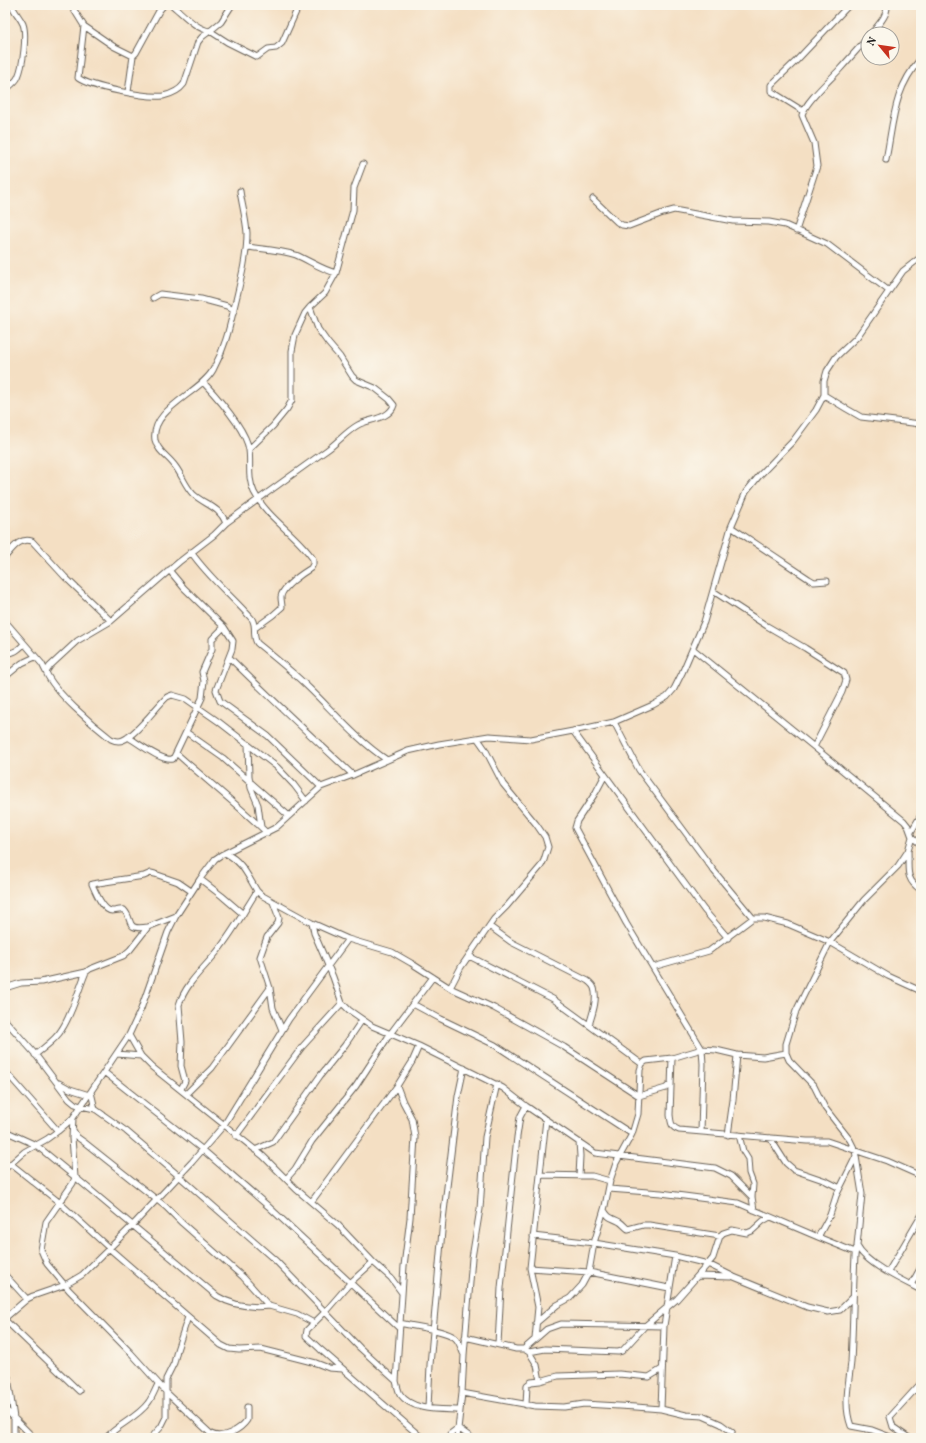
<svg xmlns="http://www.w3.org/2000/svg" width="926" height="1443" font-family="Vollkorn,serif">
	<rect width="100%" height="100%" fill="#fbf7ec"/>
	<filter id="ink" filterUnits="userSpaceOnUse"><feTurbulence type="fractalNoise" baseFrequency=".025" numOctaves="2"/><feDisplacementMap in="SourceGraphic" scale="8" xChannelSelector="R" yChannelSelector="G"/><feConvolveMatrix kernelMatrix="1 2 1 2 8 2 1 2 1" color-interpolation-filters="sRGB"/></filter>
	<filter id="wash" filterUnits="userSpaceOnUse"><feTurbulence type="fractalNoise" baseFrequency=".012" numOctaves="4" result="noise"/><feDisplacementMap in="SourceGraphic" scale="16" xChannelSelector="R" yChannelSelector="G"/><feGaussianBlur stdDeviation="0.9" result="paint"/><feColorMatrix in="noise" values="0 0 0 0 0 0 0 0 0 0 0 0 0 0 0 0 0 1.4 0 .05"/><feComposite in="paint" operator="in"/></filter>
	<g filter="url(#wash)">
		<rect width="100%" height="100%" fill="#f4dfc3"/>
	</g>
	<g filter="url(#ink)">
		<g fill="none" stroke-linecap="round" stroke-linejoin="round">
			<g stroke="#686056" stroke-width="7">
				<path id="street" d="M71 5 84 26 113 46 133 56 136 53 159 11 164 5
					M172 5C183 14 196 29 210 31L221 22 232 5
					M84 26 78 78C91 87 146 98 163 96 172 94 179 91 184 84L198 42 202 37 210 31 227 42 257 57 268 49 276 48 282 43 299 5
					M871 34C877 26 888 16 887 5
					M5 90C10 86 16 82 18 77 23 66 27 35 23 24 20 17 14 12 12 5
					M128 92 133 56
					M803 111 771 91V85L796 61 849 5
					M886 160C894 119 893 91 921 58
					M240 191C242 205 246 219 247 233 247 254 242 275 237 296 230 324 227 344 213 370 200 393 150 409 155 440 158 452 168 456 175 466 182 475 185 486 193 494 205 505 219 506 226 523L214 535 179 562 111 621 77 641 50 666 46 672C54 692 93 725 111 739 115 741 119 742 123 740 137 734 155 708 167 697L172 695 186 699 219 722 277 767 294 785 306 801
					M593 199 617 222 622 225 629 226 663 213 674 210 733 221 769 222 785 225 827 244 889 291
					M796 231 817 166 814 143 802 115C805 102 830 80 839 70 849 59 859 48 868 37
					M247 247C262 249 281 250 296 255 310 261 321 269 336 273
					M153 298 160 294 201 299 227 306 234 311
					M203 382C217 397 246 429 249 450 251 465 247 477 254 492 267 518 297 535 313 559V564L311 568C303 573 282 587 281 597 281 601 282 604 282 607L273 615 255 628
					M824 395 847 409 861 417 921 424
					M249 449 273 426 287 409 292 400V351L295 335 305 313 310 307 325 293 336 273 353 210 354 188 363 164
					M226 523C260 498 293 474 327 450 338 442 347 431 358 425 369 419 390 419 394 405L389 399 375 388 356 380 352 376 340 357 328 343 318 329 310 307
					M731 527 809 579 814 582 827 581
					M191 552C209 578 232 596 252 619 257 627 252 635 257 643 274 657 292 671 308 687 334 712 357 740 387 760
					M5 557C13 548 20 537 32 541L65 577 111 621
					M169 570 184 588 224 627 233 641 232 649 216 690 220 701 268 736 321 787
					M713 591 767 626 805 648 844 673 846 680 842 692 814 747
					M5 621 42 664 46 672
					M693 649 814 747 904 821 908 826 912 837 908 851 898 866 864 900 830 942 796 1011 786 1044V1053L789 1060 814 1086 825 1108 850 1140 855 1150 862 1194 857 1246C866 1264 903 1281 921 1290
					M5 652C13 655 19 649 24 644
					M229 657C269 697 311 736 353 775
					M5 677 22 663 35 657
					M614 722 639 770 714 871 753 918
					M573 731 704 910 728 938
					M186 732 223 758 289 816
					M128 737C138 743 162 762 173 759L202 698 204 681 202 672 212 649V639L224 627
					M248 744 249 776 251 788 258 805 261 827
					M176 753C206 780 238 805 267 833
					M605 775 596 792 577 821 575 828 626 923 702 1049 703 1064 701 1132
					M911 832 921 815
					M912 837 921 845
					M908 851C909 868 904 879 921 890
					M225 853C243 862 247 875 257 891L261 895 312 923 348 939 392 952 411 963 450 988 494 1008 564 1047 639 1096 666 1088 671 1083
					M200 879 222 896 243 914
					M273 902 279 918 278 923 267 937 260 957 270 988 273 1008 282 1030
					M312 923 314 933 333 977 342 1003 349 1010 372 1026 419 1046 503 1088 526 1106 595 1153 715 1168 731 1176 752 1197
					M489 926 511 942 588 981C590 983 593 985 594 988 598 999 592 1015 589 1025
					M148 927C124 931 134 920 124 910 120 909 116 911 112 911 103 911 95 891 92 884L144 876 151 873 155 874 178 882 191 891
					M469 956 553 999 642 1064
					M653 967 709 951 753 918H764L788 924 830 942 888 976 921 991
					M5 988 21 983 41 982 86 972
					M450 988 461 967 494 919 507 906 541 866 544 860 548 847 545 837 536 824 503 784 485 749 478 739
					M413 1004 441 1019 495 1045 632 1134
					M5 1020 35 1054 69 1099 75 1104 81 1106 95 1109 126 1131 179 1176 276 1261 360 1348 396 1381
					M129 1035 141 1056 152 1067 263 1156 296 1189 338 1225 373 1262 391 1278 402 1293
					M117 1054 141 1056
					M35 1055C44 1047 56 1040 62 1029 73 1012 78 991 86 972L90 969 123 956 130 950 148 927 176 916
					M672 1058 670 1115C671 1123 671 1127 679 1130L807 1141H827L887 1161 921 1176
					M5 1071 58 1131
					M104 1072 203 1150 268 1206 399 1328
					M59 1083 70 1089 89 1095
					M397 1086 403 1102 412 1119 415 1137 410 1218 404 1266 396 1381C397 1385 398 1390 400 1394 413 1412 441 1409 460 1410
					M181 1089 185 1081 181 1066 182 1042 179 1005C186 982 206 967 220 948 234 930 245 910 257 891
					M91 1092 95 1109
					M186 1094 212 1068 270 988
					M73 1118 72 1138 75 1177 73 1183 46 1222 41 1250 47 1264 69 1290 131 1353 167 1393 211 1434C223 1440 241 1429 247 1420V1407
					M73 1130 77 1137 84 1142 166 1207 182 1223 243 1277 269 1306 297 1314 314 1323
					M5 1131 36 1145 75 1177 217 1296C233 1306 250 1308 269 1306
					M728 1135 733 1100 737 1055
					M739 1135 743 1151 748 1159 749 1173 753 1184 752 1197 754 1210
					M236 1136 302 1047 342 1003
					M770 1138 786 1163 794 1170 826 1181 840 1188
					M579 1142 580 1156 579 1176
					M255 1150 273 1142 320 1076 345 1045 362 1020
					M11 1164 60 1203 110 1249 221 1345 229 1349 239 1350 261 1349 316 1363 329 1368 343 1369
					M5 1169 24 1152 47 1139 58 1131 73 1118 104 1072 129 1035 141 1009 168 932 176 916 200 879 215 859 221 855 277 827 321 787 353 775 408 751 439 744 489 736 531 739 573 731 614 722 653 705 667 697 674 689 682 673 704 622 731 527 746 492 759 476 793 441 816 410 824 395V381L827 371 836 357 857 337 903 271 921 257
					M540 1175 592 1176 610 1181
					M286 1179 295 1169 312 1141 356 1086 390 1034 433 977
					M609 1189 661 1193 738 1203 818 1237 855 1252
					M312 1201 397 1086 412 1062 419 1046
					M604 1210C609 1219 611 1217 620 1222 623 1224 625 1227 628 1229L643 1225H649L720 1236
					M533 1236 594 1243 675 1256 708 1264 734 1277 807 1307 828 1312 840 1310 853 1297
					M818 1237 830 1215 836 1196 855 1158
					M856 1249 855 1256C853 1291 853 1327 851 1362 849 1383 843 1405 851 1426L872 1430 893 1438
					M373 1262 351 1282 325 1312 307 1330 306 1336 320 1349 422 1438
					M530 1268 589 1272 669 1288
					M888 1272 921 1216
					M5 1275 27 1299
					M698 1276 731 1277
					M911 1285 921 1267
					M5 1318 27 1299 33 1296 65 1285 82 1275 132 1226 192 1162 224 1125 289 1019 348 939
					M5 1320 79 1391
					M400 1323C415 1327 442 1329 454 1337 459 1340 461 1348 463 1353
					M536 1323 557 1305 570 1298 582 1285 589 1272 594 1243 605 1206 610 1181 616 1163 632 1134 638 1114 640 1070 642 1064 646 1061 672 1058 702 1049 716 1050 737 1055 763 1057 786 1053
					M465 1337 516 1349H524L547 1329 561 1324 664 1326
					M535 1339 538 1307 530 1268 546 1119
					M498 1344 501 1288 517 1137 520 1117 526 1106
					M524 1349 529 1352 545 1349 618 1352 622 1351 645 1326 677 1299 708 1264 713 1258 720 1236 723 1233 732 1230 747 1233 752 1231 763 1221 770 1217
					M529 1352 537 1365 540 1381
					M5 1369 8 1377 14 1418V1438
					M462 1393 535 1406 564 1407 584 1404 636 1407 661 1409 686 1415 703 1416 721 1424 732 1432
					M526 1405 527 1385 531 1382 540 1381 558 1376 619 1374 649 1377 662 1369
					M428 1408 430 1365 443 1220 458 1096 464 1068
					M5 1409 34 1438
					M661 1409 664 1326 675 1256
					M106 1438C118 1424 137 1418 148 1403 152 1398 155 1390 158 1384
					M151 1438 161 1427 166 1417V1379L174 1363 177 1350 188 1317
					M448 1438 450 1434 458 1428 472 1438
					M457 1438 462 1393 464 1355 472 1258 480 1209 485 1137 497 1084
					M909 1438 893 1427 890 1417 921 1383"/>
			</g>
			<use href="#street" stroke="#fff" stroke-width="5"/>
		</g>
	</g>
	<rect width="926" height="1443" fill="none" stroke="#fbf7ec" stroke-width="20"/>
	<g transform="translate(880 46) rotate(299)"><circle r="19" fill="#fbf7ec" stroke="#a29f99"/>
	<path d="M0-3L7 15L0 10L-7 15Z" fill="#c8321e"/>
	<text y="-6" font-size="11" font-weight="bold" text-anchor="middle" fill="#1c1c1c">N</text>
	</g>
</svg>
